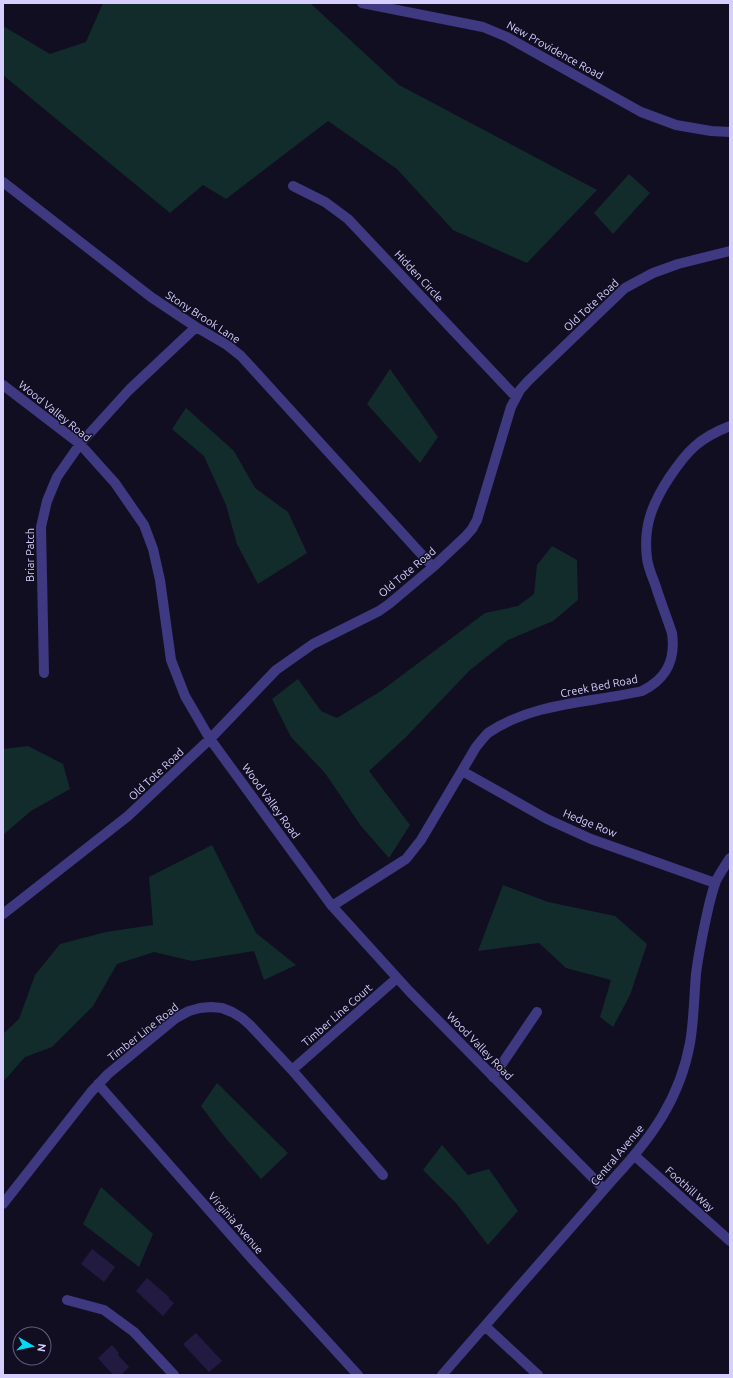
<svg xmlns="http://www.w3.org/2000/svg" width="733" height="1378" font-family="Ubuntu,sans-serif">
	<rect width="100%" height="100%" fill="#120e22"/>
	<path fill="#112c2b" d="M103 3H310L399 85 597 190 527 263 453 230 397 169 328 121 226 199 203 185 170 213 3 75V26L50 54 86 42Z
		M629 174 650 193 613 234 594 213Z
		M390 369 438 437 420 463 367 404Z
		M186 408 234 451 255 488 288 512 307 553 258 584 237 544 226 505 204 456 172 429Z
		M552 546 577 560 578 600 553 621 508 640 470 670 406 737 369 771 410 825 389 858 361 826 325 773 291 737 272 699 298 679 321 711 337 718 381 691 485 613 518 606 534 594 537 565Z
		M28 746 63 764 70 789 31 811 3 835V749Z
		M212 845 256 933 296 965 264 980 254 951 192 961 154 952 117 964 93 1006 52 1047 25 1057 3 1082V1034L19 1019 35 975 60 944 106 932 153 925 149 877Z
		M503 885 548 902 615 916 647 944 630 995 613 1027 600 1017 611 980 566 968 539 943 478 951Z
		M217 1083 288 1153 261 1179 223 1135 201 1106Z
		M442 1145 468 1175 489 1169 518 1211 488 1245 456 1203 423 1170Z
		M101 1187 153 1234 139 1267 83 1224Z"/>
	<path fill="#231a42" d="M92 1249 115 1267 104 1282 81 1264Z
		M147 1278 169 1297 168 1298 174 1303 163 1316 136 1291Z
		M196 1333 222 1361 209 1372 183 1344Z
		M112 1345 119 1353 118 1355 129 1367 121 1375H113L98 1358Z"/>
	<g fill="none" stroke-linecap="round" stroke-linejoin="round">
		<path stroke="#3e3980" stroke-width="10" d="M362 3 483 27 507 37 641 112 676 125 711 131 730 132
			M3 182 151 297 196 327 227 345 241 356 433 567
			M293 186 325 202 348 219 516 397
			M3 385 80 444 115 483 144 525 153 549 160 580 171 660 185 696 210 739 332 906 410 992 604 1189
			M44 673 41 527 47 501 57 477 80 444 129 390 196 327
			M462 771 547 819 591 839 715 883
			M332 906 406 859 421 840 476 747C480 742 484 737 488 733 534 702 590 703 642 691 666 679 676 661 672 633 667 618 661 603 656 587 653 578 648 568 647 558 643 527 652 504 669 478 687 451 699 438 730 426
			M3 914 128 816 210 739 276 670 313 644 379 611 389 604 433 567 465 537 472 529 477 520 511 407 520 390 528 381 625 288 653 273 678 264 730 251
			M292 1070 397 978
			M493 1077 537 1012
			M98 1084 252 1259 358 1375
			M635 1156 730 1241
			M3 1204 91 1092 108 1074 176 1018 189 1011 200 1008 211 1007 222 1008 232 1012 242 1018 250 1025 292 1070 383 1175
			M67 1300 104 1310 134 1332 174 1375
			M485 1326 538 1375
			M442 1375 615 1177C652 1137 680 1098 690 1043 694 1020 694 997 696 974 699 950 704 927 709 905 711 897 713 889 716 881 720 873 725 866 730 858"/>
	</g>
	<g text-anchor="middle" stroke-width="3" stroke-linejoin="round" paint-order="stroke">
		<g font-size="11" fill="#d6cffe" stroke="#120e22">
			<text transform="translate(555 50) rotate(29)" y="4">New Providence Road</text>
			<text transform="translate(419 276) rotate(47)" y="4">Hidden Circle</text>
			<text transform="translate(591 305) rotate(-43)" y="4">Old Tote Road</text>
			<text transform="translate(203 317) rotate(33)" y="4">Stony Brook Lane</text>
			<text transform="translate(55 411) rotate(39)" y="4">Wood Valley Road</text>
			<text transform="translate(30 555) rotate(-90)" y="4">Briar Patch</text>
			<text transform="translate(407 572) rotate(-40)" y="4">Old Tote Road</text>
			<text transform="translate(599 686) rotate(-11)" y="4">Creek Bed Road</text>
			<text transform="translate(156 774) rotate(-43)" y="4">Old Tote Road</text>
			<text transform="translate(271 801) rotate(54)" y="4">Wood Valley Road</text>
			<text transform="translate(590 823) rotate(22)" y="4">Hedge Row</text>
			<text transform="translate(337 1015) rotate(-41)" y="4">Timber Line Court</text>
			<text transform="translate(143 1032) rotate(-38)" y="4">Timber Line Road</text>
			<text transform="translate(480 1046) rotate(46)" y="4">Wood Valley Road</text>
			<text transform="translate(617 1155) rotate(-50)" y="4">Central Avenue</text>
			<text transform="translate(690 1189) rotate(42)" y="4">Foothill Way</text>
			<text transform="translate(236 1223) rotate(49)" y="4">Virginia Avenue</text>
		</g>
	</g>
	<rect width="733" height="1378" fill="none" stroke="#d6cffe" stroke-width="8"/>
	<g transform="translate(32 1346) rotate(99)"><circle r="19" fill="#120e22" stroke="#605b7a"/>
	<path d="M0-3L7 15L0 10L-7 15Z" fill="#04d8f6"/>
	<text y="-6" font-size="11" font-weight="bold" text-anchor="middle" fill="#d6cffe">N</text>
	</g>
</svg>
